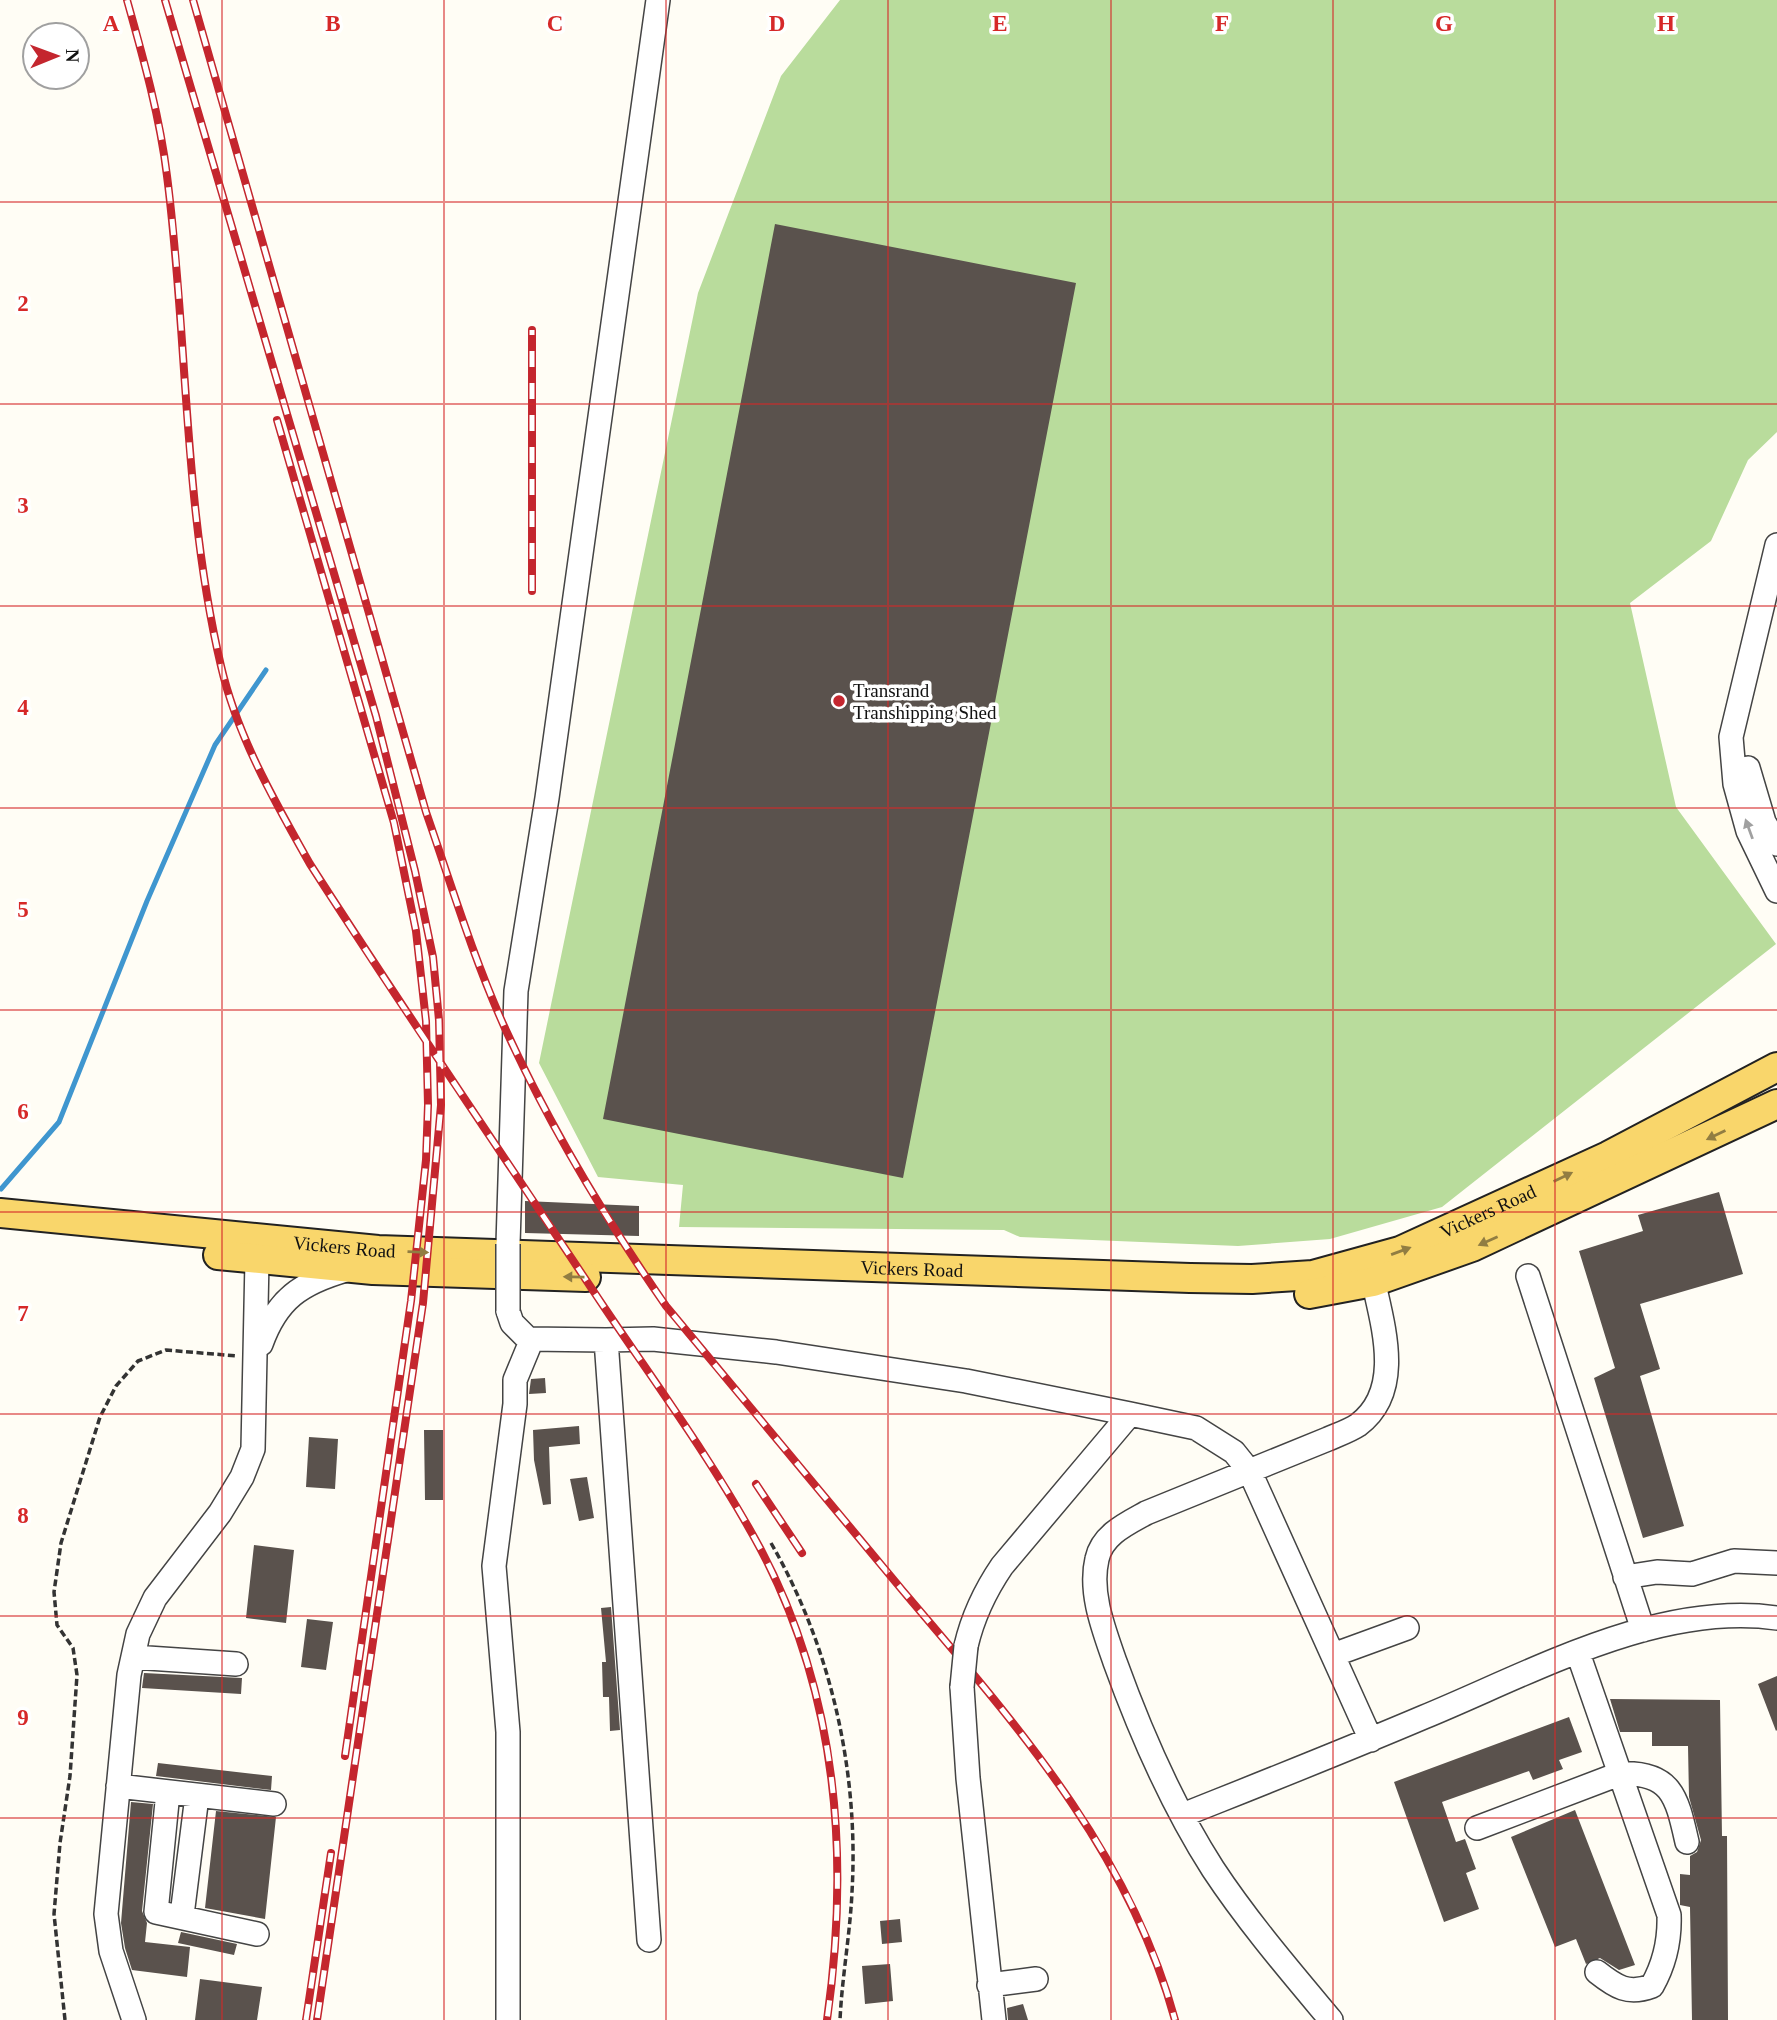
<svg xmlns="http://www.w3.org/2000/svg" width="1777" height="2020" font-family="'Times New Roman',serif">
	<rect width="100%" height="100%" fill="#fffdf5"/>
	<path fill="#b9dc9c" d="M840 0H1777V432L1748 460 1711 541 1630 603 1676 807 1776 944 1442 1207 1330 1239 1238 1246 1020 1237 1004 1230 679 1227 683 1185 598 1177 539 1063 698 293 781 76Z"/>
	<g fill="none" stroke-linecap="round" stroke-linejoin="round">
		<path stroke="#3f96cf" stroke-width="5" d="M1 1189 59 1122 147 901 215 745 266 670"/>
	</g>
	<path fill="#5a524d" d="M775 224 1076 283 903 1178 603 1119Z
		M1719 1192 1743 1274 1640 1304 1660 1369 1640 1376 1684 1526 1643 1538 1594 1378 1615 1368 1579 1251 1643 1231 1638 1215Z
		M525 1201 639 1206V1236L525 1233Z
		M545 1378 546 1393 529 1394 531 1379Z
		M579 1426 580 1444 549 1447 551 1504 543 1505 534 1460 533 1430Z
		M424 1430H443V1500H425Z
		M309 1437 338 1439 335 1489 306 1487Z
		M587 1477 594 1518 579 1521 570 1479Z
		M254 1545 294 1550 286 1623 246 1618Z
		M611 1607 620 1730 610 1731 609 1697H603L602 1662H606L601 1608Z
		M307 1619 333 1622 326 1670 301 1667Z
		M144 1673 242 1678 241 1694 142 1688Z
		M1777 1676V1730L1776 1731 1758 1684Z
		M1610 1699 1720 1700 1722 1836H1727L1728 2020H1692L1690 1907 1680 1905V1874L1690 1875V1856L1697 1852 1701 1840 1689 1797 1688 1746H1652V1732H1620Z
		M1569 1717 1582 1752 1559 1760 1563 1769 1533 1780 1529 1771 1442 1802 1456 1842 1465 1839 1476 1869 1466 1873 1479 1909 1444 1922 1394 1782Z
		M158 1763 272 1776 271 1790 156 1776Z
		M131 1802 153 1804 142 1911 147 1923 145 1942 190 1947 187 1977 132 1970 125 1948 121 1923Z
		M1575 1810 1635 1965 1619 1970 1600 1958 1586 1964 1576 1939 1555 1947 1511 1837Z
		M216 1811 276 1817 265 1919 205 1908Z
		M900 1919 902 1942 882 1944 880 1921Z
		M181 1932 237 1944 234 1955 178 1943Z
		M890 1964 893 2001 865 2004 862 1966Z
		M200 1979 262 1987 257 2020H195Z
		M1023 2004 1028 2020H1008L1007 2008Z"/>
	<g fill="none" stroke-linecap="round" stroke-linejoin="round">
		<g stroke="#444" stroke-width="26">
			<path id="minor" d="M1777 545 1731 737 1735 784 1748 831 1777 891
				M1748 768 1764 822 1777 844
				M508 1244 516 991 547 798 658 0
				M1528 1276 1643 1630
				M508 1311 512 1323 528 1339 606 1340 649 1940
				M606 1340 653 1339 776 1352 966 1381 1130 1414 1196 1428 1234 1452 1250 1472 1371 1740
				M261 1344C277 1299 301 1283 346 1270
				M1625 1577 1657 1572 1692 1574 1734 1561 1777 1563
				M966 1646C973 1616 985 1591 1002 1566L1130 1414
				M1578 1653 1669 1915C1670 1941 1665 1963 1652 1986 1628 1995 1616 1987 1597 1972
				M1333 1655 1407 1628
				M133 1657 236 1664
				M962 1687 968 1778 994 2020
				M118 1786 274 1804
				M168 1792 156 1912 257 1934
				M1183 1815C1263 1783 1344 1751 1424 1717 1531 1673 1658 1601 1777 1618
				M1477 1828 1619 1774C1672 1771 1677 1798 1687 1842
				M182 1915 197 1796
				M989 1985 1036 1979
				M134 2020 111 1951 106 1914 129 1675 138 1634 155 1598 220 1513 242 1477 253 1449 257 1260
				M508 2020V1732L494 1566 515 1404V1380L532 1339
				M1331 2020C1290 1971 1248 1922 1213 1869 1172 1805 1141 1734 1115 1662 1104 1630 1089 1593 1097 1559 1102 1535 1126 1524 1146 1513L1328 1439C1337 1435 1349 1431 1358 1425 1408 1388 1379 1315 1370 1265"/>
		</g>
		<g stroke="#222" stroke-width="32">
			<g id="major">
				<path id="s1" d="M0 1213 378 1250 1190 1278 1252 1279 1313 1275 1400 1251 1608 1156 1777 1067"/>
				<path d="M218 1255 373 1270 586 1277"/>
				<path d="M1309 1294 1373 1282 1472 1247 1777 1104"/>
			</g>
		</g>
		<path stroke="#333" stroke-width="3.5" stroke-dasharray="7 3.5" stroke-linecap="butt" d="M771 1543C831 1647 859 1772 852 1892 850 1935 842 1977 840 2020
			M65 2020 54 1914 60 1843 70 1776 77 1675 73 1648 57 1625 54 1592 61 1543 100 1417 116 1386 138 1361 166 1350 237 1356"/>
		<use href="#minor" stroke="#fff" stroke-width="23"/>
		<use href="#major" stroke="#f9d66b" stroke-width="28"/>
		<g stroke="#c4262e" stroke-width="8">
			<path id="rail" d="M127 0C143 57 160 117 167 176 188 339 183 505 221 666 237 736 275 802 310 864 403 1009 501 1152 596 1295 652 1379 712 1459 760 1548 838 1695 850 1858 827 2020
				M165 0 376 716 415 871 433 957 439 1020 441 1105 423 1303 317 2020
				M193 0 426 812C451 884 473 957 504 1026 549 1125 605 1218 666 1306 745 1401 824 1496 903 1591 1014 1722 1129 1850 1175 2020
				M277 420 394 823 416 931 426 1021 428 1105 426 1160 411 1301 345 1756
				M532 591V330
				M756 1484 802 1553
				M306 2020 331 1853"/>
		</g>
		<use href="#rail" stroke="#fff" stroke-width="5" stroke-dasharray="16" stroke-linecap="butt"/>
		<g stroke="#444" stroke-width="26" stroke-linecap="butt">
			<path id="minor-bridge" d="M508 1311V1244
				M962 1687 966 1646"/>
		</g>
		<use href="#minor-bridge" stroke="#fff" stroke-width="23"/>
	</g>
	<defs><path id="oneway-solid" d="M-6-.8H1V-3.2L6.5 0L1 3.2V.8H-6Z" transform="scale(1.75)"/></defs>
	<use fill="#a0a0a0" href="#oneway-solid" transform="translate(1749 829) rotate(-110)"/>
	<g fill="#917d42">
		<use href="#oneway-solid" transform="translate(1716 1135) rotate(154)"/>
		<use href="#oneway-solid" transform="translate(1563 1177) rotate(-26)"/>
		<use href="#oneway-solid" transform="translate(1488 1241) rotate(156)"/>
		<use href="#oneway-solid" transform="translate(1401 1251) rotate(-20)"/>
		<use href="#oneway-solid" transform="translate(418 1252) rotate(2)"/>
		<use href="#oneway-solid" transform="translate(574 1277) rotate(-179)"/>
	</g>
	<path fill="none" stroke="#d62828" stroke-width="2" stroke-opacity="0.55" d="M222 0V2020M444 0V2020M666 0V2020M888 0V2020M1111 0V2020M1333 0V2020M1555 0V2020M0 202H1777M0 404H1777M0 606H1777M0 808H1777M0 1010H1777M0 1212H1777M0 1414H1777M0 1616H1777M0 1818H1777"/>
	<circle fill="#c4262e" stroke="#fff" stroke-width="2.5" cx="839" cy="701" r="7"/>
	<g text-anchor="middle" stroke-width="7" stroke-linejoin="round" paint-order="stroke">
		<g font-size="19" fill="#111" stroke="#fff" text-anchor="start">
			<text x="853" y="697">Transrand<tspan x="853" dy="22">Transhipping Shed</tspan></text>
		</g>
		<g font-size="19" fill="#111" stroke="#fff">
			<text dy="7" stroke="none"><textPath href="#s1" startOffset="1502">Vickers Road</textPath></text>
			<text dy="7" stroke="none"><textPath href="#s1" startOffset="346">Vickers Road</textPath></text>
			<text dy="7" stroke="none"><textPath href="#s1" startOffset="914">Vickers Road</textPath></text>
		</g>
	</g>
	<g font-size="23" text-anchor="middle" font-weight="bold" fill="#d62828" stroke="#fff" stroke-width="7" stroke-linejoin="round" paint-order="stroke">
		<text x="111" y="31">A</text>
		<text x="333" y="31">B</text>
		<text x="555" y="31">C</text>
		<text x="777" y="31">D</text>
		<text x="1000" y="31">E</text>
		<text x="1222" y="31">F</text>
		<text x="1444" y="31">G</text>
		<text x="1666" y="31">H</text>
		<text x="23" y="311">2</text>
		<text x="23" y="513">3</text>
		<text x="23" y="715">4</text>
		<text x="23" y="917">5</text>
		<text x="23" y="1119">6</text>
		<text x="23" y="1321">7</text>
		<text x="23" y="1523">8</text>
		<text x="23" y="1725">9</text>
	</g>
	<g transform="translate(56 56) rotate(89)"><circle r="33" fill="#ffffff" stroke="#a0a0a0" stroke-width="2"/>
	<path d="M0-5L12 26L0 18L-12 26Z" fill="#c4262e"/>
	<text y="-10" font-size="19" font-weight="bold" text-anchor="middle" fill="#111111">N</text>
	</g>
</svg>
